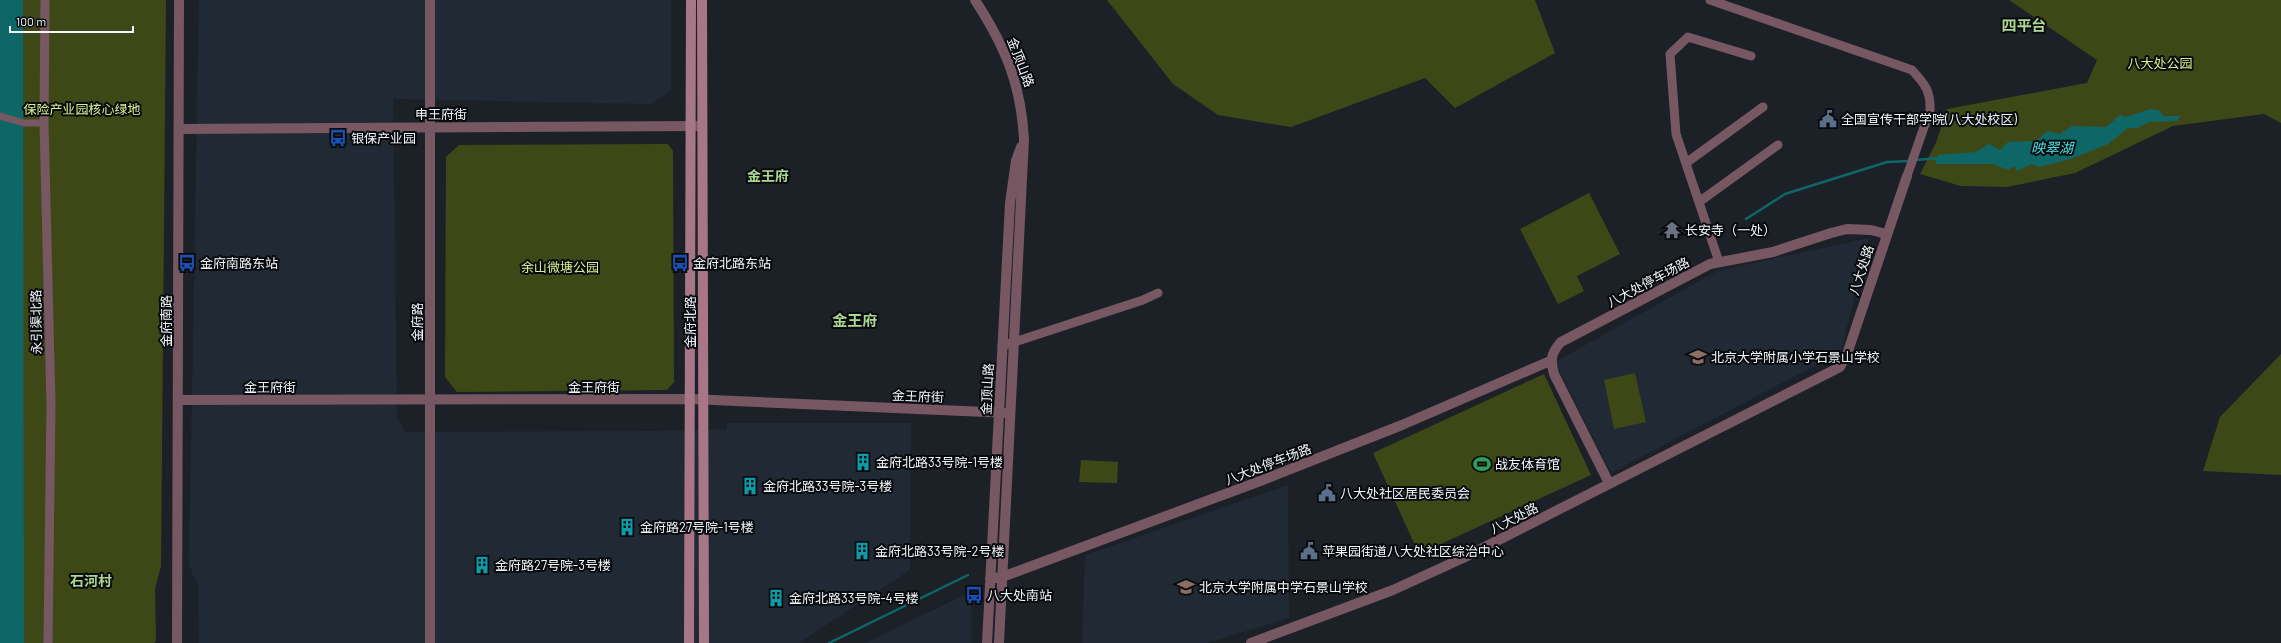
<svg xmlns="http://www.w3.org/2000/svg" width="2281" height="643" font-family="Barlow,'Noto Sans SC',sans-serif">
	<rect width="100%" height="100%" fill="#1c2127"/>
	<path fill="#202934" d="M199 0H671V90L651 104 393 99 397 417 405 432 650 431 727 429V423H911L910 570 799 643H199L198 584 193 576 189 563Z
		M1869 238 1841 352 1611 473 1555 362 1717 271Z
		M1288 485 1289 618 1207 643H1082L1085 555Z
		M971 592V643H865L912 620Z"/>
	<path fill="#3e4817" d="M0 0H166L161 566 155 589 156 641 154 643H0Z
		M1107 0H1535L1555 53 1455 108 1425 78 1291 127 1218 115 1173 84Z
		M2009 0H2281V123L2264 114 2173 126 2075 173 2007 187 1961 186 1920 174 1936 143 1947 109 2087 83 2097 60Z
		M668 144 673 151 674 382 667 390 457 392 445 377 446 157 459 145Z
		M1589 193 1620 254 1577 276 1584 291 1558 304 1520 229Z
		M2281 354V475L2203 471 2220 417Z
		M1635 373 1646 422 1614 429 1604 380Z
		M1544 374 1591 475 1419 554 1373 453Z
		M1081 460 1118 462 1117 483 1079 482Z"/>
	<path fill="#0f6667" d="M0 0H23L24 643H0Z
		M2151 109 2159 110 2163 116H2181L2177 121 2149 122 2137 128H2128L2108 144 2071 159 2039 167 2032 164 2017 171 2014 166 2008 170 1993 164H1935L1938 155 1976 152 1989 144 2000 150 2008 142 2036 141 2048 131 2060 134 2072 126 2106 127 2120 115 2125 117Z"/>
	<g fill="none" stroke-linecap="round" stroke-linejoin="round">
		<path stroke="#0f6667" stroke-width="2.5" d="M1915 160 1940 158
			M1746 219 1785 194 1887 162 1910 161
			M829 643 968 575"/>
		<path stroke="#775862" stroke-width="7" d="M0 116 24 123H44"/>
		<path stroke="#775862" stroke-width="9" d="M45 0 44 123 51 404 48 643
			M1710 0 1912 70C1924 83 1931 91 1930 110L1907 176
			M1686 163 1763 107
			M1699 202 1778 145
			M1719 262 1676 134 1670 54 1688 37 1751 56
			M1002 346 1143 300 1158 293"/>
		<path stroke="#775862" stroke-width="10" d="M975 0C1005 46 1021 84 1024 139L999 643
			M180 129 702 126
			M178 400 690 399 1009 413
			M1609 483 1554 374C1550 360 1551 353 1561 342L1710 264 1773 252 1831 233 1847 229 1871 230 1886 234
			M990 579 1002 577 1263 480 1402 425 1550 361
			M177 643 179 0
			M430 643V0
			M987 643 1010 203 1016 161 1021 147
			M1251 643 1393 590 1463 558 1840 367 1847 354 1907 176"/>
		<path stroke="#a77787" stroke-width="10" d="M702 0 704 643
			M689 643 691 0"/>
	</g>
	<defs>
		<g id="civic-bare" transform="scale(1.38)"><path d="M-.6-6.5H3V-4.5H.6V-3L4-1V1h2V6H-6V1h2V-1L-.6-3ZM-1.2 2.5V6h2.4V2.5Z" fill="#5c6f8a" stroke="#080b0d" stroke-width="2.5" paint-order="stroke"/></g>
		<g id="bus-bare" transform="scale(1.38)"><path d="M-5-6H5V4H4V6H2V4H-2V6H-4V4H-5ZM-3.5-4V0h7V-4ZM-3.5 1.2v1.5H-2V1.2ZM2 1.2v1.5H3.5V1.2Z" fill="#1a4fb4" stroke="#080b0d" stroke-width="2.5" paint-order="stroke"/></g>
		<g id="temple-bare" transform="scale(1.38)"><path d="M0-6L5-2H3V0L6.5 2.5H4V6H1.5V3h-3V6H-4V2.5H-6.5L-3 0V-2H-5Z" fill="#6b7280" stroke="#080b0d" stroke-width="2.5" paint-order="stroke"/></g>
		<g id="school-bare" transform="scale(1.38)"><path d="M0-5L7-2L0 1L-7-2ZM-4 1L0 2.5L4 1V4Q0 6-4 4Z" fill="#8d6e63" stroke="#080b0d" stroke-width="2.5" paint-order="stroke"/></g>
		<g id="building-bare" transform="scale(1.38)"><path d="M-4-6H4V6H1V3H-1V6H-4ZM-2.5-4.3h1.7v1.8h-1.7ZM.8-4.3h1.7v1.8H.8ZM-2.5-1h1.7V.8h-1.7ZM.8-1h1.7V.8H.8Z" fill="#0f9aa8" stroke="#080b0d" stroke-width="2.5" paint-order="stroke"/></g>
		<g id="stadium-bare" transform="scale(1.38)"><path d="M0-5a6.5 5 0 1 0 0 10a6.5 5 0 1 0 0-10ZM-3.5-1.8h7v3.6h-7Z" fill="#2e9e5b" stroke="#080b0d" stroke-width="2.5" paint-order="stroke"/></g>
	</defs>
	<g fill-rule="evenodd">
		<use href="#civic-bare" x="1828" y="119"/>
		<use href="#bus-bare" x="338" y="138"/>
		<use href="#temple-bare" x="1672" y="230"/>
		<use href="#bus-bare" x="187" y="263"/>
		<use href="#bus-bare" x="680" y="263"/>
		<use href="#school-bare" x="1698" y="357"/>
		<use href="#building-bare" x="863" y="462"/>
		<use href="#stadium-bare" x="1482" y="464"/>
		<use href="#building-bare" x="750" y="486"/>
		<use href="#civic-bare" x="1327" y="493"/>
		<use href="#building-bare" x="627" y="527"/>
		<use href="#building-bare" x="862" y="551"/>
		<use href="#civic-bare" x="1309" y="551"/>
		<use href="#building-bare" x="482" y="565"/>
		<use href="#school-bare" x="1186" y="587"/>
		<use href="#bus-bare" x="974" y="595"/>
		<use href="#building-bare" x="776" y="598"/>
	</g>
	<g text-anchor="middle" stroke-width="4" stroke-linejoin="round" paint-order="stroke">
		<g font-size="13" fill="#f2f5fa" stroke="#080b0d">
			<text transform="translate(1021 62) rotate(69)" y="5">金顶山路</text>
			<text x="441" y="119">申王府街</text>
			<text transform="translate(1861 270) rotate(-72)" y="5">八大处路</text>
			<text transform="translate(1648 282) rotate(-28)" y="5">八大处停车场路</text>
			<text transform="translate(166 321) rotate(-90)" y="5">金府南路</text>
			<text transform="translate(36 322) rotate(-91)" y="5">永引渠北路</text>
			<text transform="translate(417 322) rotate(-90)" y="5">金府路</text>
			<text transform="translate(690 322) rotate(-90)" y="5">金府北路</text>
			<text x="270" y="392">金王府街</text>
			<text x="594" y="392">金王府街</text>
			<text transform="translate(987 389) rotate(-87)" y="5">金顶山路</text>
			<text transform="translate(918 396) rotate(2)" y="5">金王府街</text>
			<text transform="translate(1268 464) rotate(-21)" y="5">八大处停车场路</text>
			<text transform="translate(1514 518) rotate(-27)" y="5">八大处路</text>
		</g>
		<g font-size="13" fill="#daf090" stroke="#080b0d">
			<text x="2160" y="68">八大处公园</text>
			<text x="82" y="114">保险产业园核心绿地</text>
			<text x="560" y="272">余山微塘公园</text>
		</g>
		<g font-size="13" fill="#f2f5fa" stroke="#080b0d" text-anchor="start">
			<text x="1841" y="124">全国宣传干部学院(八大处校区)</text>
			<text x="351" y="143">银保产业园</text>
			<text x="1685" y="235">长安寺（一处）</text>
			<text x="200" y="268">金府南路东站</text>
			<text x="693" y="268">金府北路东站</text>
			<text x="1711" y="362">北京大学附属小学石景山学校</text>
			<text x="876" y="467">金府北路33号院-1号楼</text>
			<text x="1495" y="469">战友体育馆</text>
			<text x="763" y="491">金府北路33号院-3号楼</text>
			<text x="1340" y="498">八大处社区居民委员会</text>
			<text x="640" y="532">金府路27号院-1号楼</text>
			<text x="875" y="556">金府北路33号院-2号楼</text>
			<text x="1322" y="556">苹果园街道八大处社区综治中心</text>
			<text x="495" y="570">金府路27号院-3号楼</text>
			<text x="1199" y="592">北京大学附属中学石景山学校</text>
			<text x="987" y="600">八大处南站</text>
			<text x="789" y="603">金府北路33号院-4号楼</text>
		</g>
		<g font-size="14" font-style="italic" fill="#49e0e0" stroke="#080b0d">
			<text x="2052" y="153">映翠湖</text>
		</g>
		<g font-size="14" font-weight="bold" fill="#aed693" stroke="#080b0d">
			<text x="768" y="181">金王府</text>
			<text x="91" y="586">石河村</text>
		</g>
		<g font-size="15" font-weight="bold" fill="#aed693" stroke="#080b0d">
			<text x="2024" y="31">四平台</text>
			<text x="855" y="326">金王府</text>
		</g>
	</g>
	<path d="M10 26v6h123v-6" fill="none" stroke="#f2f5fa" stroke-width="2"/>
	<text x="16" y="26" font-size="12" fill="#f2f5fa" stroke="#080b0d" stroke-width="3" paint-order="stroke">100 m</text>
</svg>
